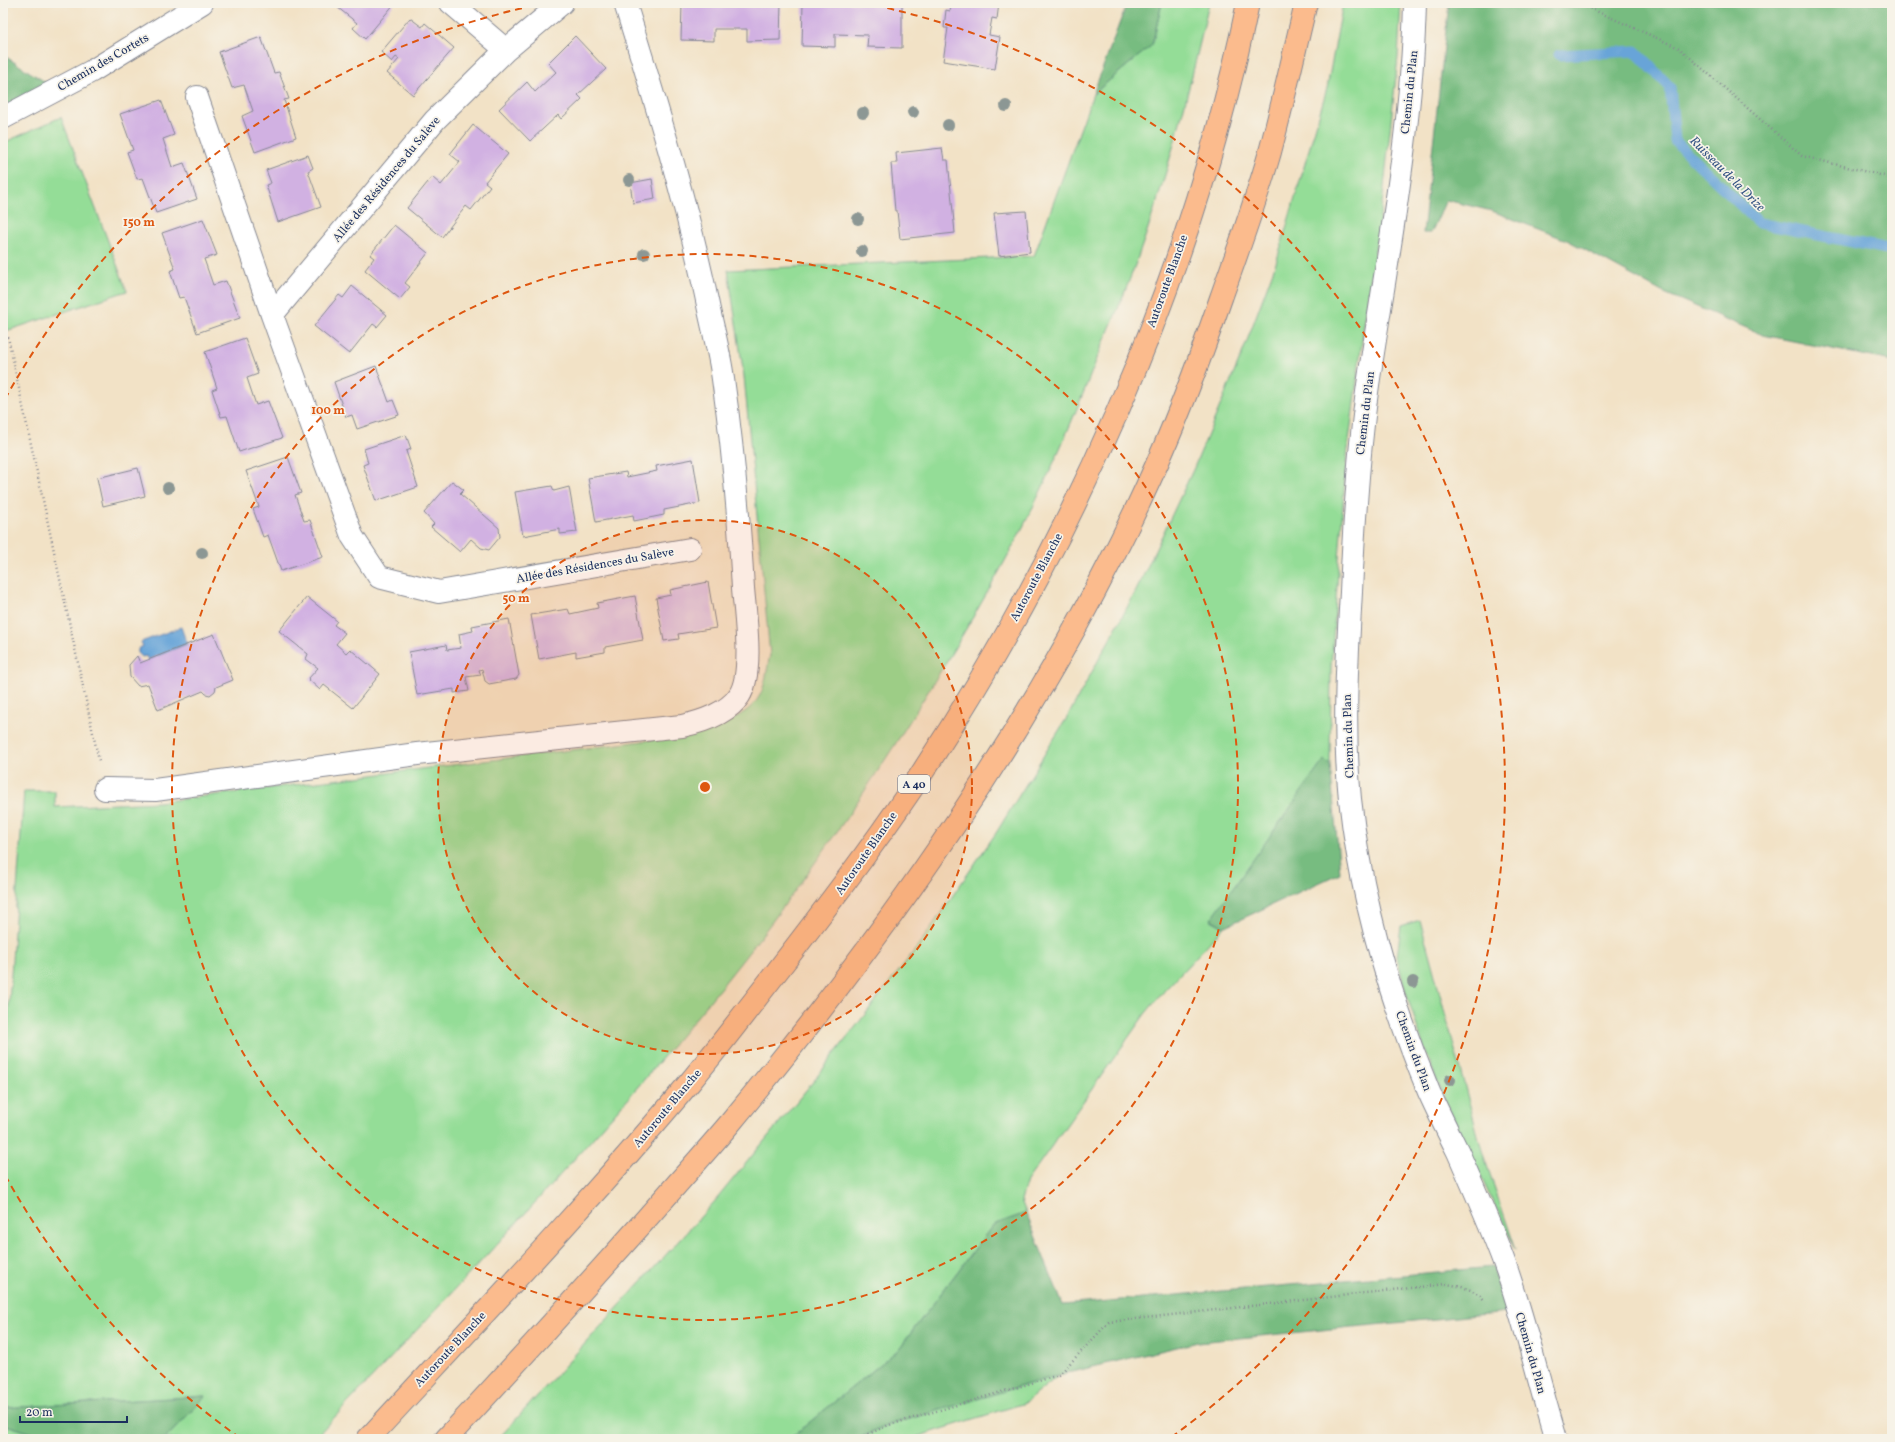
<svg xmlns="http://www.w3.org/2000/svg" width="1895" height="1442" font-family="Vollkorn,serif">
	<rect width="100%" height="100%" fill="#f7f3e8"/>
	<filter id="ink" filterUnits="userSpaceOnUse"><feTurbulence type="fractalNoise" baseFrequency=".025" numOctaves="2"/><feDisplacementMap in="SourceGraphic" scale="8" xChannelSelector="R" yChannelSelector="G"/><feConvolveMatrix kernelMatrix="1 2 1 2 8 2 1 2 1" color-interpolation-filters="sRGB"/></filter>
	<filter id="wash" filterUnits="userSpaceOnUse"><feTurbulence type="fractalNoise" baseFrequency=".012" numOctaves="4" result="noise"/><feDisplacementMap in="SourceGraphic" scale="16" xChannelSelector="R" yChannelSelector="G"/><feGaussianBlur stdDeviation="0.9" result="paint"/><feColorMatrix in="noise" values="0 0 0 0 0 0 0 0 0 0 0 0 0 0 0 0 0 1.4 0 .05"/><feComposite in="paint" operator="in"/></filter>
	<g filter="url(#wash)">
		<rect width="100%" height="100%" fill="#f2e2c6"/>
		<path fill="#94dd97" stroke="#58867a" d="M1162 3H1209C1189 93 1166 182 1134 268 1123 298 1110 327 1098 356 1078 407 1057 458 1033 507 1005 564 973 618 940 672 881 770 816 866 745 957 612 1126 462 1282 314 1439H165L206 1396 3 1408V1088L24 791H55V807L159 802 682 736C707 729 747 720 760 695 766 684 767 667 770 655L744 376 728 270 1034 256 1093 94 1152 45Z
			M1343 3H1401L1398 57 1383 196 1366 310 1346 464 1331 667 1330 764 1325 761 1211 920 1224 927 1165 990 1145 1014 1027 1181 1021 1200 1026 1213 993 1225 898 1350 789 1439H498L715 1201 816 1078 918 946 996 833 1068 716 1136 591 1193 470 1242 354 1276 263 1306 160 1327 88Z
			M61 117 127 291 3 332V143Z
			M1420 920 1483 1154 1516 1250 1443 1096 1423 1045 1406 993 1397 957 1401 926Z
			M1059 1375 1025 1403 910 1439H857L889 1425Z
			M3 1424 41 1436 42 1439H3Z"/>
		<path fill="#77bc80" stroke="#49766f" d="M1127 3H1162L1152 45 1093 94Z
			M1449 3H1892V361L1763 335 1662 292 1569 241 1492 211 1446 200 1431 233H1423Z
			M3 55 50 85 3 108Z
			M1324 760 1330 764 1340 873 1224 927 1211 919Z
			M1026 1213 1063 1305 1493 1267 1508 1312 1198 1342 1059 1375 889 1425 857 1439H789L898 1350 993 1225Z
			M206 1396 165 1439H42L41 1436 3 1424V1408Z"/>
		<path fill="#67a4d8" stroke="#416a9b" d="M181 627 187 644 148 660 146 656 142 657 138 653V649L143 646 141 642Z"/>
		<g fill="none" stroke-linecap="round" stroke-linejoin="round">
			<path stroke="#67a4d8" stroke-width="11" d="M1559 55 1635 51 1670 87 1675 141 1759 223 1892 250"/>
		</g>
		<g id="blocks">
			<path fill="#d1b1e2" d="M332 3H395L365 39 353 28 357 23Z
				M682 3H781L780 40 747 41V29H714V41L681 40Z
				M803 3H902V48L867 47 868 35 835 34V47L802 46Z
				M952 3H999L997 19 992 18 989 35 1000 37 995 69 943 61 948 28H944L946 10 950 11Z
				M410 18 422 27 425 23 454 48 413 95 387 73 399 59 396 57 392 62 381 52Z
				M575 36 606 69 578 95 582 99 561 119 558 115 530 141 499 109 527 82 535 92 556 72 548 63Z
				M261 37 274 73 279 72 289 99 284 100 296 137 255 152 242 116 253 111 244 85 232 88 219 52Z
				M161 100 174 135 163 139 172 167 184 163 197 199 156 213 143 178 137 179 127 152 133 150 120 114Z
				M473 125 508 154 485 182 490 186 471 210 466 206 442 237 407 208 432 177 441 185 460 162 450 154Z
				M942 148 944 160H948L955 233 900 239 897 211H895L891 163H897L896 153Z
				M308 155 313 168 308 171 321 207 278 222 266 185 271 183 266 170Z
				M652 179 655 199 633 203 630 183Z
				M1026 211 1030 252 999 256 994 213Z
				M203 219 217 255 204 259 213 285 226 281 240 318 197 333 184 297 179 298 170 271 175 269 162 233Z
				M394 225 428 253 405 283 410 287 400 299 365 270 374 258 370 255Z
				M352 286 387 315 377 327 373 324 349 354 314 326 339 295 343 298Z
				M245 338 258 374 247 378 256 405 268 401 282 438 239 452 227 416 221 417 212 390 217 388 205 352Z
				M376 366 389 402 393 400 399 415 357 429 352 415 346 417 334 382Z
				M406 435 411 449 406 451 418 487 376 501 363 465 368 463 364 449Z
				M288 457 301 493 295 495 304 521 310 520 323 557 281 571 268 535 263 537 253 509 259 507 246 471Z
				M693 459 700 503 664 510V515L634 521 633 515 596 522 588 478 626 472 627 477 657 471 656 466Z
				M138 468 145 496 103 506 97 478Z
				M452 481 464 490 460 494 499 528 500 537 489 550 481 548 471 539 460 552 431 527 434 524 424 513Z
				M552 486 554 491 569 487 577 532 560 534V529L523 536 515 492Z
				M708 582 716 628 678 634 679 639 664 641 656 598 671 595 670 590Z
				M635 596 643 640 605 647V652L576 657V652L539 659 531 615 568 609 570 614 598 608 597 603Z
				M307 597 337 621 334 625 345 633 336 644 346 653 350 649 380 674 353 708 324 685 320 690 308 679 318 668 306 659 308 654 279 631Z
				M509 619 519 675 516 679 489 684 485 681 482 669 479 670 481 675 466 677 469 691 454 693V689L417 695 409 652 446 645 447 650 461 648 459 634 473 631 472 626Z
				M214 634 233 680 216 687 215 691 210 695 206 694 203 691 158 710 148 684 138 686 130 677 129 665 137 656 140 663Z"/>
		</g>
	</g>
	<g filter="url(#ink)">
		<use href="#blocks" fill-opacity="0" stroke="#868892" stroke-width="1"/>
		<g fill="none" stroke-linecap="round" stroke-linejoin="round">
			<g stroke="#868892" stroke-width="24">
				<path id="minor" d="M451 3 506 50
					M562 3 506 50 435 120 272 315 352 536 379 577 439 592 690 549
					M1415 3C1412 131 1387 259 1368 385 1358 454 1354 523 1351 592 1347 661 1343 730 1350 799 1361 899 1390 999 1429 1092 1438 1112 1448 1132 1458 1152 1473 1186 1488 1220 1501 1254 1524 1314 1537 1378 1556 1439
					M197 97 272 315
					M3 118 92 71 202 3
					M105 789 155 790 417 754 682 726C701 722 728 713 739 696 754 674 745 614 743 588 739 518 733 448 723 379 720 356 714 333 709 310 688 206 656 104 625 3"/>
			</g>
			<g stroke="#868892" stroke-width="24">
				<path id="highway" d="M368 1439C476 1322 587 1205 690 1082 719 1047 747 1010 775 974 822 913 869 852 912 788 1069 552 1191 281 1248 3
					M446 1439C514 1366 581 1292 647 1218 675 1186 704 1154 731 1122 892 927 1040 718 1146 488 1175 426 1199 362 1221 298 1238 250 1256 201 1270 152 1283 103 1294 53 1306 3"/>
			</g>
			<path stroke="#868892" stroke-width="2.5" stroke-dasharray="1 3" stroke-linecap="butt" d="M1585 3 1587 7 1679 48 1802 156 1892 178
				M8 337 99 761
				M857 1439 889 1425 1059 1375 1109 1322 1446 1284C1459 1286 1476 1289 1484 1300"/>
			<use href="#minor" stroke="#fff" stroke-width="22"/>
			<use href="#highway" stroke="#fbbb8d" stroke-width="22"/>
		</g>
		<g fill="#8c9794">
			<circle cx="1006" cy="106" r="6"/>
			<circle cx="913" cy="112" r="6"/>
			<circle cx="863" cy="113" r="6"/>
			<circle cx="948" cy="125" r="6"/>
			<circle cx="629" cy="180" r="6"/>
			<circle cx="858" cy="219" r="6"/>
			<circle cx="862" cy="251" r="6"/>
			<circle cx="644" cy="254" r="6"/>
			<circle cx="168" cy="488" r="6"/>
			<circle cx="202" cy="553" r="6"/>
			<circle cx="1413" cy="982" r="6"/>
			<circle cx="1450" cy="1080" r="6"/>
		</g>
	</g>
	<circle cx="705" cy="787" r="267" fill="#de5710" fill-opacity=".12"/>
	<g fill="none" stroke="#de5710" stroke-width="2" stroke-dasharray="7 5">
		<circle cx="705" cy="787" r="267"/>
		<circle cx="705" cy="787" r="533"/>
		<path d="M240 1438A800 800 0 0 1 5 1175M5 399A800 800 0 0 1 546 3M864 3A800 800 0 0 1 1170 1438"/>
	</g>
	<g text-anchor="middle" stroke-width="3.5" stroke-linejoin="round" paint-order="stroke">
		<rect fill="#f7f3e8" stroke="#5d6a87" stroke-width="1" x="898" y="775" width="32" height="18" rx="3"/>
		<g font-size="11" font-weight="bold" fill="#1b2f5e">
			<text x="914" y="788">A 40</text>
		</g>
		<g font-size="12" fill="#1b2f5e" stroke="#f7f3e8">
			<text transform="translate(103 62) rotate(-30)" y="4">Chemin des Cortets</text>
			<text transform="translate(1409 92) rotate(-84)" y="4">Chemin du Plan</text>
			<text transform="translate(386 179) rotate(-50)" y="4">Allée des Résidences du Salève</text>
			<text transform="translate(1167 281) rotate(-70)" y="4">Autoroute Blanche</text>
			<text transform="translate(1365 413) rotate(-83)" y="4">Chemin du Plan</text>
			<text transform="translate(595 565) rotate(-10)" y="4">Allée des Résidences du Salève</text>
			<text transform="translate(1036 577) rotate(-62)" y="4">Autoroute Blanche</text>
			<text transform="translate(1348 736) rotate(-92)" y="4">Chemin du Plan</text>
			<text transform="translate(866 853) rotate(-55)" y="4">Autoroute Blanche</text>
			<text transform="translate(1414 1051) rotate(70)" y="4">Chemin du Plan</text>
			<text transform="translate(667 1108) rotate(-50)" y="4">Autoroute Blanche</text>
			<text transform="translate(450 1349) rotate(-47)" y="4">Autoroute Blanche</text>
			<text transform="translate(1531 1353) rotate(74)" y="4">Chemin du Plan</text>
		</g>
		<g font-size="13" font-style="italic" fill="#325283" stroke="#f7f3e8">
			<text transform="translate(1728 173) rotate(45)" y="5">Ruisseau de la Drize</text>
		</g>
	</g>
	<circle cx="705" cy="787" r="6" fill="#de5710" stroke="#f7f3e8" stroke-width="2"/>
	<g font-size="12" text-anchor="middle" font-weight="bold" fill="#de5710" stroke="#f7f3e8" stroke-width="3.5" stroke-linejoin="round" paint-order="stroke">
		<text x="139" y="226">150 m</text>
		<text x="328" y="414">100 m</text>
		<text x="516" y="602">50 m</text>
	</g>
	<rect width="1895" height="1442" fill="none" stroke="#f7f3e8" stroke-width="16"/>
	<path d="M20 1416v6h107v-6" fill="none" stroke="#1b2f5e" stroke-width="2"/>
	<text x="26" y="1416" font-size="12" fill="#1b2f5e" stroke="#f7f3e8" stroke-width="3" paint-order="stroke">20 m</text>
</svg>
